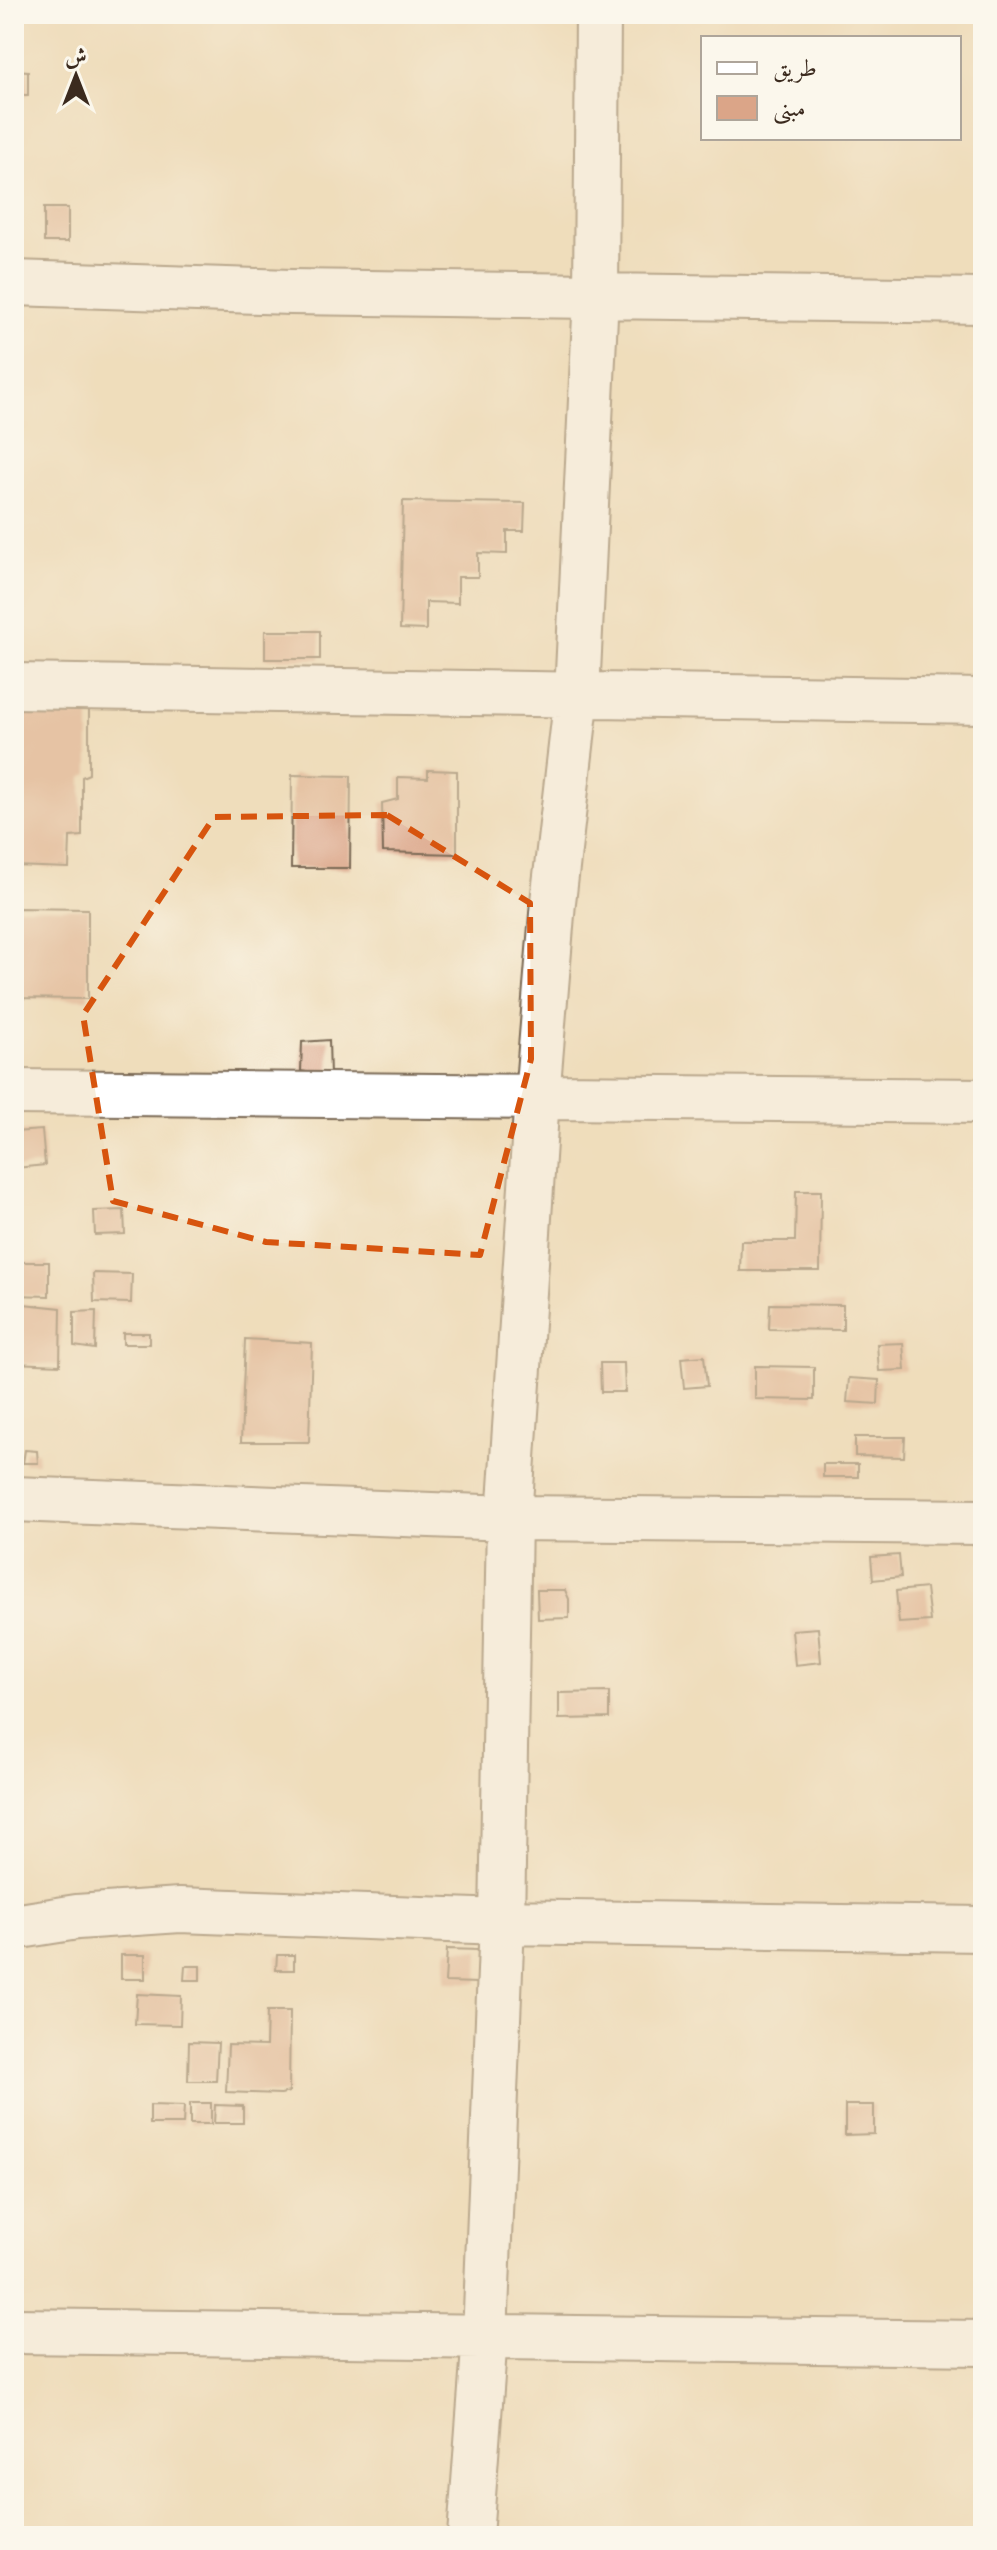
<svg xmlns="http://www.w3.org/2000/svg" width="997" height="2550" font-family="'IM FELL English',Amiri,serif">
	<rect width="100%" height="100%" fill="#fbf7ec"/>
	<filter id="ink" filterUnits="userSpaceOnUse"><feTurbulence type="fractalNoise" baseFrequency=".0125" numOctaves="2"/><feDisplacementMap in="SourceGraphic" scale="16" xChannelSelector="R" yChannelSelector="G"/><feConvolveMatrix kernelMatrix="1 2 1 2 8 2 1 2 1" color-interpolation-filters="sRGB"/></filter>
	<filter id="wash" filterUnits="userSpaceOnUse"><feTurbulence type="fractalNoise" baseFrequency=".006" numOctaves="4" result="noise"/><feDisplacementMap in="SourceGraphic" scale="32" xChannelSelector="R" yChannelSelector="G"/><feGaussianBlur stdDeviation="1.8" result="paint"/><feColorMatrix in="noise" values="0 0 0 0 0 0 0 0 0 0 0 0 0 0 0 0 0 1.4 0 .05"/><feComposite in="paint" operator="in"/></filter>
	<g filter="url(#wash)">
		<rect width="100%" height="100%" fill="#efddbb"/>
		<g id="blocks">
			<path fill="#dba588" d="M14 70 28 71V95H14Z
				M44 208H68V242H44Z
				M403 501 525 503 524 531H507V554L478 553V577H458V603L426 602V630L400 629Z
				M265 631H320V659H265Z
				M14 708H89V774L82 777V836L70 837 69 868 14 866Z
				M428 770 457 771V854L383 852 382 803 398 799V777L428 778Z
				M292 775 351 776 350 868H291Z
				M14 908 88 909V999L14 998Z
				M329 1040 330 1076 301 1071 302 1042Z
				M42 1130 45 1165 16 1168 14 1132Z
				M796 1191H821L820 1271H740L741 1241H795Z
				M124 1210 125 1234 95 1235 94 1211Z
				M14 1262H49V1296L14 1295Z
				M93 1273 132 1274 131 1303 94 1302Z
				M14 1303 61 1308 60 1365 14 1363Z
				M770 1304 843 1305V1330L769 1329Z
				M96 1311 95 1349 74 1346V1312Z
				M123 1333H149V1344H123Z
				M245 1339 312 1343 309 1442H241Z
				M903 1343 905 1370 879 1371 877 1344Z
				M704 1356 707 1386 684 1388 681 1358Z
				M600 1363H624L625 1392H601Z
				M755 1366 814 1367V1400L755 1399Z
				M849 1378 879 1380 878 1404 847 1402Z
				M855 1437H905L904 1457 855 1456Z
				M25 1450 37 1451 38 1463H23Z
				M823 1464H858V1477H823Z
				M899 1555 901 1577 873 1580 871 1557Z
				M926 1588 930 1621 899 1623 896 1591Z
				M537 1590H565L569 1599V1618L538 1619Z
				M818 1628 821 1662 795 1665 792 1630Z
				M609 1692V1718L559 1719V1693Z
				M447 1949 479 1950 478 1983 445 1982Z
				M121 1955H145V1979H121Z
				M277 1955H294V1970H276Z
				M185 1966H200V1980H184Z
				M137 1994 181 1996 180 2025 135 2024Z
				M267 2011H290L289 2092 281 2094 226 2092 228 2045 266 2046Z
				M189 2042 218 2043 216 2081H188Z
				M190 2103H211V2124H190Z
				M150 2105 184 2106 183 2124H150Z
				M215 2105 243 2106V2123H214Z
				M845 2105H874V2134L845 2135Z"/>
		</g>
	</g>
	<g filter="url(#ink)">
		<use href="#blocks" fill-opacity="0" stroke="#7a6955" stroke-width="2"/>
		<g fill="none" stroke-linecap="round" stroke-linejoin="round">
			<g stroke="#7a6955" stroke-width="48">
				<path id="minor" d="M14 283 291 292 983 301
					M14 686 983 701
					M14 1092 983 1101
					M14 1499 509 1518 983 1522
					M14 1927 77 1917 180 1910 502 1922 983 1929
					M14 2331 983 2343
					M470 2536 485 2336 502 1922 509 1518 537 1097 553 902 577 694 596 295 598 14"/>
			</g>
			<use href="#minor" stroke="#fff" stroke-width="44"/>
		</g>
	</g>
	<path d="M0 0H997V2550H0ZM387 815 530 903 531 1059 480 1255 266 1242 113 1201 83 1015 214 817Z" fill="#efddbb" fill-opacity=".55" fill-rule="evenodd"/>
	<path fill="none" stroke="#d7540e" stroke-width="6" stroke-dasharray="16 10" stroke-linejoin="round" d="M387 815 530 903 531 1059 480 1255 266 1242 113 1201 83 1015 214 817Z"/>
	<rect width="997" height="2550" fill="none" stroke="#fbf7ec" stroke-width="48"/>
	<rect x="701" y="36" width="260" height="104" fill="#fbf7ec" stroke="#aea59a" stroke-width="2"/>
	<rect x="717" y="62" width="40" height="12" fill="#ffffff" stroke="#aea59a" stroke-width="2"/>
	<text x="773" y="76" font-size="24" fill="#3b2a1e">طريق</text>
	<rect x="717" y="96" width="40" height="24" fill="#dba588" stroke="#aea59a" stroke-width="2"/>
	<text x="773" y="116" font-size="24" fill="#3b2a1e">مبنى</text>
	<g transform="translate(76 76)" stroke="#fbf7ec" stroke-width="6" paint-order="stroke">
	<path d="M0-6L14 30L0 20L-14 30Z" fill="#3b2a1e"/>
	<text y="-12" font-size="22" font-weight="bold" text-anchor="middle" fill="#3b2a1e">ش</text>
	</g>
</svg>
